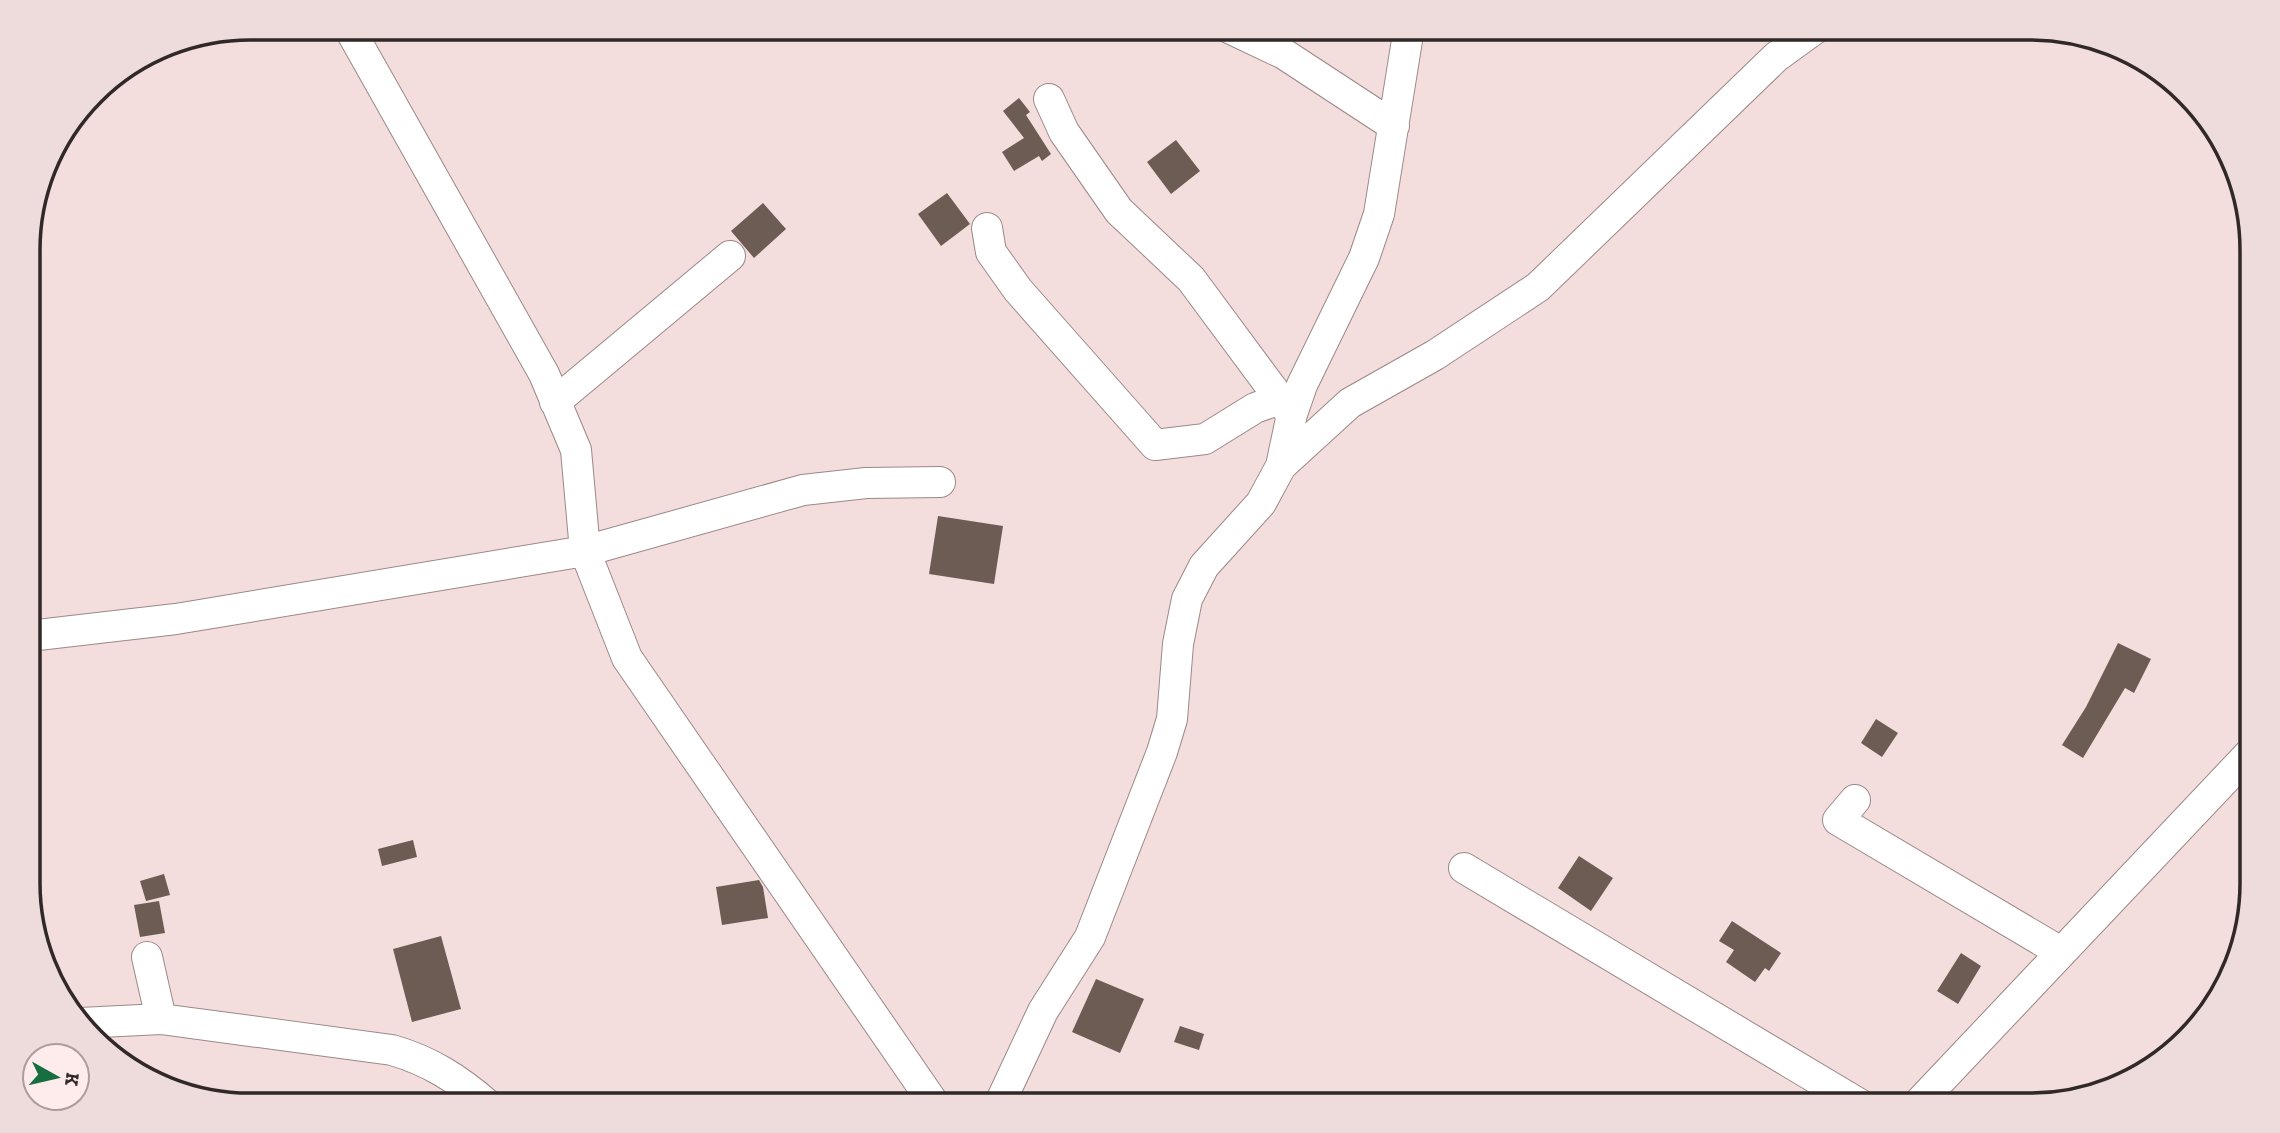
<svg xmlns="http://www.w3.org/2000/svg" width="2280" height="1133" font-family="'Zilla Slab',serif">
	<rect width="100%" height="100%" fill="#f3dddd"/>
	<path fill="#6d5c54" d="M1019 98 1030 112 1026 115 1051 154 1042 161 1039 156 1014 171 1002 152 1024 138 1003 111Z
		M1176 140 1200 171 1171 194 1147 162Z
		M947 193 970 224 941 246 918 214Z
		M763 203 786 229 754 258 731 231Z
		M938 516 1003 526 994 584 929 574Z
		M2118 643 2151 659 2134 693 2125 688 2083 758 2062 745 2086 707Z
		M1876 719 1898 733 1882 757 1861 743Z
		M413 840 417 857 382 866 378 849Z
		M1579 856 1613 878 1591 911 1558 888Z
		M164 874 170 895 146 901 140 881Z
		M759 880 763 887 768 918 722 925 716 887Z
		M159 901 165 933 140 937 134 905Z
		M1732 921 1781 953 1769 971 1765 968 1755 982 1726 962 1734 950 1719 941Z
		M441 936 461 1009 412 1022 393 949Z
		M1961 953 1981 966 1958 1004 1937 991Z
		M1096 979 1144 999 1120 1053 1072 1032Z
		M1180 1026 1204 1034 1199 1050 1174 1042Z"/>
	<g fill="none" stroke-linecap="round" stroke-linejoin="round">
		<g stroke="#9c8888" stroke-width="32">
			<path id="minor" d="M349 28 544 374 576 450 585 551 627 658 935 1105
				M1229 28 1284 54 1394 126
				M1049 99 1064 132 1119 211 1191 279 1291 414
				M987 228 991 252 1018 290 1155 445 1205 439 1255 408 1280 399
				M555 402 730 256
				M1281 466 1350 403 1435 355 1538 287 1776 57 1816 28
				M29 636 176 619 585 551 803 490 866 483 940 482
				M1855 800 1838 820 2059 951
				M1464 868 1861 1105
				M147 957 161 1019
				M80 1023 161 1019 392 1050C430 1061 458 1079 488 1105
				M999 1105 1043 1011 1090 937 1162 752 1172 719 1178 644 1187 599 1204 566 1261 503 1281 466 1292 414 1302 385 1364 258 1379 214 1409 28
				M1917 1105 2252 751"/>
		</g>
		<use href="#minor" stroke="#fff" stroke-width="30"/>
	</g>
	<path d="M0 0H2280V1133H0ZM250 40H2030A210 210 0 0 1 2240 250V883A210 210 0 0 1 2030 1093H250A210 210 0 0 1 40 883V250A210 210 0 0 1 250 40Z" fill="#eedbdb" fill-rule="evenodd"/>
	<path fill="none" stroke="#312828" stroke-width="3.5" d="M250 40H2030A210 210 0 0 1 2240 250V883A210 210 0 0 1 2030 1093H250A210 210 0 0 1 40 883V250A210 210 0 0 1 250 40Z"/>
	<g transform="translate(56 1077) rotate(98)"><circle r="33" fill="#feebeb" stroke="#ac9d9d" stroke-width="2"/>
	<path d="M0-5L12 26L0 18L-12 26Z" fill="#166e41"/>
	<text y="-10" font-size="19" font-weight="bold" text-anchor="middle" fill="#312828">K</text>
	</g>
</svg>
